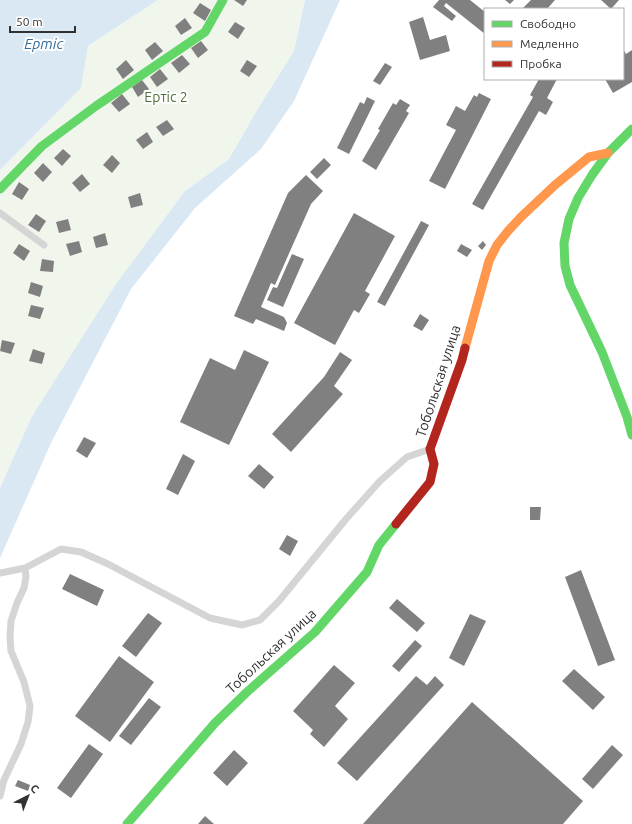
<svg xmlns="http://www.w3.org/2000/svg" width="632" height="824" font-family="Ubuntu,sans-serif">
	<rect width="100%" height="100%" fill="#fff"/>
	<path fill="#f1f6ed" d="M158 0H305L294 51 257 110 229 159 185 191 31 418 0 488V170L81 88 88 46Z"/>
	<path fill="#dae8f4" d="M0 0H158L88 46 81 88 0 170Z
		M305 0H340L294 101 261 149 195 208 131 289 51 443 0 558V488L31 418 116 284 185 191 229 159 257 110 294 51Z"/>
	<path fill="#808080" d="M234 0H247L243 6Z
		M439 0H470L485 12V34L446 3 444 6 456 16 452 21 433 7Z
		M505 0H514L510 4Z
		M531 0H555L547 9H524L523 8Z
		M601 0H619L611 9Z
		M200 3 211 10 205 21 193 13Z
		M423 17 430 40 446 35 450 51 420 60 409 22Z
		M185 18 192 28 181 35 175 26Z
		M235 22 245 28 238 39 228 32Z
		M201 41 208 50 198 58 191 48Z
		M155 42 163 51 152 60 145 50Z
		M623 49 626 54 632 50V82L613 93 605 79H623Z
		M182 55 190 64 179 73 171 63Z
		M126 60 134 70 123 79 116 69Z
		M247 60 257 66 249 77 240 71Z
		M385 63 392 67 380 85 373 81Z
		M160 69 168 79 157 87 150 77Z
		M539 79H557L547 98 553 102 546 115 539 111 483 210 472 204 533 97 530 95Z
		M142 80 149 89 138 97 132 87Z
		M479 93 491 99 445 189 429 181 456 130 446 125 456 106 465 111 474 95 477 97Z
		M122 94 130 104 119 112 111 103Z
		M367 97 375 101 349 154 337 148 360 102 364 104Z
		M400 99 410 105 406 111 409 113 376 170 362 161 380 130 378 129 393 103 396 105Z
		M167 120 174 129 163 136 156 127Z
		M147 132 153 142 143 149 136 140Z
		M63 149 71 156 62 166 54 158Z
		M112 155 120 163 112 173 103 165Z
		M324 158 331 165 317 179 310 172Z
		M43 163 52 172 43 182 34 173Z
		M82 174 90 184 80 192 72 183Z
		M306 175 323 191 311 204 275 285 271 283 261 307 284 317 287 323 284 331 256 319 253 324 234 316 288 193Z
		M19 182 29 189 22 200 12 194Z
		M140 193 143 205 131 208 128 197Z
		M354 213 395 236 365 291 370 294 359 313 354 310 335 345 294 323Z
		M36 214 46 221 39 232 28 225Z
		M68 219 71 230 59 233 56 222Z
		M421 221 429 225 385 306 377 302Z
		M105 233 108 245 96 248 93 237Z
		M79 241 82 252 70 256 66 244Z
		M483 241 486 245 482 250 478 246Z
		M19 244 30 251 24 261 13 253Z
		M461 244 472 250 467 257 457 251Z
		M292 254 304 259 283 307 267 300 273 287 277 288Z
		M42 259 54 261 53 272 40 271Z
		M31 282 43 286 40 297 28 293Z
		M31 305 44 308 40 319 28 316Z
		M420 314 429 320 422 331 413 326Z
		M2 340 15 343 11 354 0 351Z
		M33 349 45 353 42 364 29 361Z
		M244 350 269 362 229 445 180 422 210 358 235 370Z
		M340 352 352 360 334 386 343 394 291 452 272 434 324 377Z
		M84 437 96 443 87 458 76 451Z
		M183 454 195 461 178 495 166 489Z
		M259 464 274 477 264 489 248 476Z
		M530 507H541L540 520H530Z
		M287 535 298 541 290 556 279 549Z
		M581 570 615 660 598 666 565 577Z
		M70 574 104 590 97 606 62 589Z
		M397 599 425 623 417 632 389 608Z
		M148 613 162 623 136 657 122 646Z
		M470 614 486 621 464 666 449 658Z
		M415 640 422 646 399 672 392 666Z
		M119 656 154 682 110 742 75 716Z
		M334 665 355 683 335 706 348 719 324 747 310 734 313 730 293 711Z
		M574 669 605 697 593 710 562 681Z
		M416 676 427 685 435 676 444 685 357 781 337 763Z
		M149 698 161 707 131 745 119 736Z
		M472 702 583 801 563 824H363Z
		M89 744 103 754 71 798 57 788Z
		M612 745 623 755 593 789 582 779Z
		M234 750 248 763 227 786 213 773Z
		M18 780 30 785 28 791 15 786Z
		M205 816 214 824H198Z"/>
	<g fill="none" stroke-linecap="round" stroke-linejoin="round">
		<path stroke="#d5d5d5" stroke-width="7" d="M0 213 44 245
			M0 573 25 568 61 549 81 552 108 564 210 618 242 625 260 620 279 601 346 519 380 481 407 457 430 449
			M0 796 4 780 21 744 28 722 30 706 24 682 11 651 10 637 11 621 17 603 24 588 26 577 25 568"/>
		<path stroke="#63d668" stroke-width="9" d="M632 129 608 153 592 175 578 198 569 219 564 243 565 266 570 285 602 352 627 417 632 435
			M0 189 42 146 96 106 205 32 223 0
			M127 824 215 723 247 692 315 632 367 572 379 545 396 524"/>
		<path stroke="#ff974d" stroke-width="9" d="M465 348 489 261 497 245 508 231 521 217 555 185 589 157 608 153"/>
		<path stroke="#b3261e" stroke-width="9" d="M396 524 430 482 434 464 430 449 462 360 465 348"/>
	</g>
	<g text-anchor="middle" stroke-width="4" stroke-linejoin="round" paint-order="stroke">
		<g font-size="14" fill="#50713a" stroke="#fff">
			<text x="166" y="102">Ертіс 2</text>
		</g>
		<g font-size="14" fill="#313131" stroke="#fff">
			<text transform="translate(438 381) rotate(-72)" y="5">Тобольская улица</text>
			<text transform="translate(271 651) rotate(-43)" y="5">Тобольская улица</text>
		</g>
		<g font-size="15" font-style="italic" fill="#386d9b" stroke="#fff">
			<text x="44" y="49">Ертіс</text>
		</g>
	</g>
	<rect x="484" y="8" width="140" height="72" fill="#ffffff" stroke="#adadad"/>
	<rect x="492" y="21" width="20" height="6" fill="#63d668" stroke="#adadad"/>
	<text x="520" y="28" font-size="12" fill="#313131">Свободно</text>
	<rect x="492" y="41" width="20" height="6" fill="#ff974d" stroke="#adadad"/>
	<text x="520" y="48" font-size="12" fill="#313131">Медленно</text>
	<rect x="492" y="61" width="20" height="6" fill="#b3261e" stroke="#adadad"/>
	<text x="520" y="68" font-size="12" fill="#313131">Пробка</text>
	<g transform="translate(28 796) rotate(42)" stroke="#ffffff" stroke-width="3" paint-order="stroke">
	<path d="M0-3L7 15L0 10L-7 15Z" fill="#313131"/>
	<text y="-6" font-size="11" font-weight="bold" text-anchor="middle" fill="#313131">С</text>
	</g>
	<path d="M10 26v6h65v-6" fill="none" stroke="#313131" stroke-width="2"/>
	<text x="16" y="26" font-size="12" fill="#313131" stroke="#ffffff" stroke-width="3" paint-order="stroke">50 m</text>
</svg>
